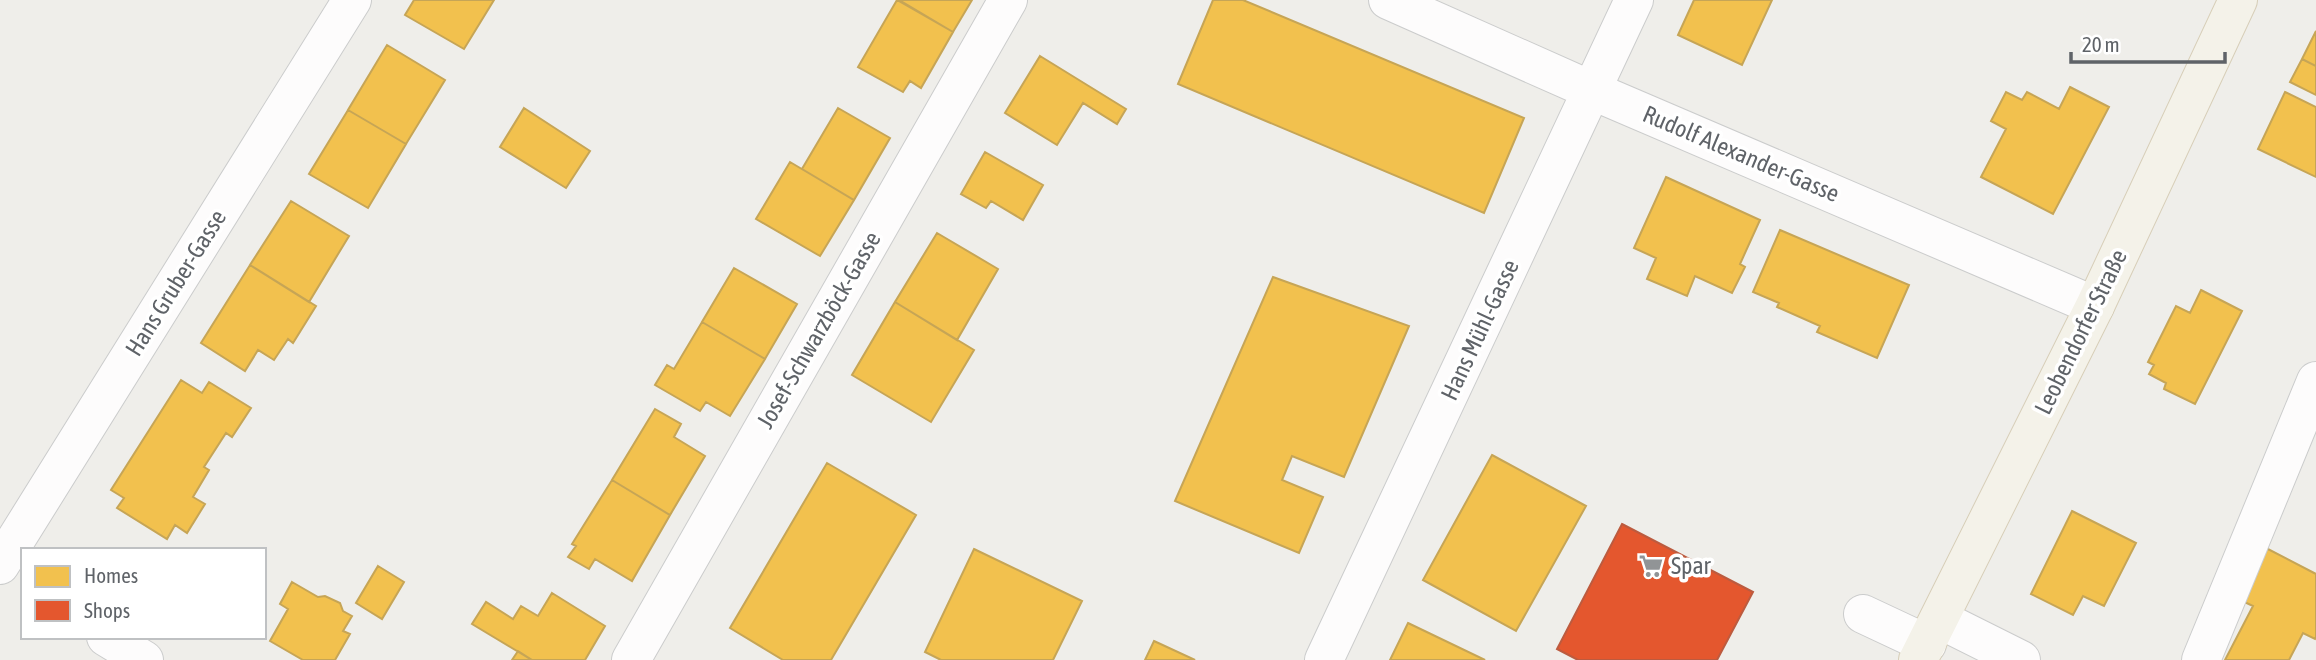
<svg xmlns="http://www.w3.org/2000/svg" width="2316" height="660" font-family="'Asap Condensed',sans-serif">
	<rect width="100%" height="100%" fill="#efeeea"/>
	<path fill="#f2c14e" stroke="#c6a556" stroke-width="2" d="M414 0H494L464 49 405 15Z
		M897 0 953 32 921 88 910 81 903 92 858 67Z
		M899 0H972L953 32Z
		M1213 0H1243L1524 118 1484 213 1178 84Z
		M1694 0H1772L1742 65 1678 35Z
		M2316 31V66L2302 59Z
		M387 45 445 80 406 144 348 110Z
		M1040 56 1126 109 1117 124 1083 103 1057 145 1005 113Z
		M2302 59 2316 66V95L2290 82Z
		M2070 87 2109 107 2053 214 1981 177 2006 129 1991 121 2006 92 2022 100 2027 92 2059 109Z
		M2285 92 2316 107V177L2258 149Z
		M524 108 590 151 566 188 500 147Z
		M838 108 890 138 854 200 802 169Z
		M348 110 406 144 368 208 309 174Z
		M985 152 1043 185 1023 220 991 201 986 208 961 194Z
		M790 162 854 200 820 256 756 219Z
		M1666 177 1760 220 1740 264 1745 267 1732 293 1695 276 1687 296 1647 279 1656 258 1634 248Z
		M291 201 349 236 309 302 250 265Z
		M1780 230 1909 285 1877 358 1817 332 1820 326 1777 307 1779 303 1753 292Z
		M937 233 998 269 957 340 895 302Z
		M250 265 316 306 293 343 288 339 274 360 258 350 245 371 201 343Z
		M734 268 797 304 765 359 702 322Z
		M1273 277 1409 326 1344 477 1292 456 1282 480 1323 497 1299 553 1175 501Z
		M2201 290 2242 311 2195 404 2164 389 2166 383 2149 374 2154 365 2148 362 2176 306 2190 313Z
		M895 302 974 350 931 422 852 375Z
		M702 322 765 359 730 416 706 402 700 411 655 385 667 365 674 369Z
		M181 380 202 393 209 382 251 408 232 437 226 433 204 467 209 470 193 497 205 504 187 533 175 525 167 539 117 508 124 498 111 490Z
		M655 409 681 424 674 437 705 456 670 515 612 480Z
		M1492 455 1586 506 1516 631 1423 580Z
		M827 463 916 515 831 660H783L730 628Z
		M612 480 670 515 632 581 595 559 589 569 568 557 576 546 572 544Z
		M2072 511 2136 543 2104 606 2083 596 2073 615 2031 594Z
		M2264 547 2316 574V637L2315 639 2303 633 2289 660H2225L2253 606 2238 599Z
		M974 549 1082 601 1053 660H941L925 652Z
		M378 566 404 582 382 619 356 603Z
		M292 582 318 597 325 596 340 603 343 611 352 616 343 631 350 634 335 660H303L270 641 288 609 280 604Z
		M552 593 605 626 585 660H532L472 624 486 602 513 619 521 606 538 616Z
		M1408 623 1485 660H1390Z
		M1154 641 1195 660H1145Z
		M518 651 532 660H512Z"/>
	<path fill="#e4572e" stroke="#bc5b3f" stroke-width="2" d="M1622 524 1753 592 1717 660H1578L1557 649Z"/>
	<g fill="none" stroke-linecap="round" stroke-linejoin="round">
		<g stroke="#cbcccc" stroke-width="40">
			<path id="minor" d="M1388 0 1593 91 2095 306
				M0 565 352 0
				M1863 614 1927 644
				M1939 619 2021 660
				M106 637 144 660
				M631 660 1008 0
				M1324 660 1634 0
				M2201 660 2316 381"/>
		</g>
		<g stroke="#d7ceb8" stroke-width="40">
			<path id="major" d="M1918 660 2095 306 2238 0"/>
		</g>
		<use href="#minor" stroke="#fdfcfc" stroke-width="38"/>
		<use href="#major" stroke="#f4f2e9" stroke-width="38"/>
	</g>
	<defs>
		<g id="supermarket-bare" transform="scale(1.89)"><path d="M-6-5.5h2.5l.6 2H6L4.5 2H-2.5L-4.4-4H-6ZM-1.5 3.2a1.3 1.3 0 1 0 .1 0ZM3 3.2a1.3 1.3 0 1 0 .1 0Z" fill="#919496" stroke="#fff" stroke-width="2.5" paint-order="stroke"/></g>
	</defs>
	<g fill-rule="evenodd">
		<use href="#supermarket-bare" x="1651" y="566"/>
	</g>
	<g text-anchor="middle" stroke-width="7" stroke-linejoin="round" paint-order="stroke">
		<g font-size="24" fill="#5f6368" stroke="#fff">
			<text transform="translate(1741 154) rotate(23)" y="8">Rudolf Alexander-Gasse</text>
			<text transform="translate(176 283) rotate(-58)" y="8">Hans Gruber-Gasse</text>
			<text transform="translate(819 330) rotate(-60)" y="8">Josef-Schwarzböck-Gasse</text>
			<text transform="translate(1480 330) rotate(-65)" y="8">Hans Mühl-Gasse</text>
			<text transform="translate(2081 332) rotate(-64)" y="8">Leobendorfer Straße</text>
		</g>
		<g font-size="24" fill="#5f6368" stroke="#fff" text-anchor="start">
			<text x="1671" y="574">Spar</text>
		</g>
	</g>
	<rect x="21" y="548" width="245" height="91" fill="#ffffff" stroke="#bfc1c3" stroke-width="2"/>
	<rect x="35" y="566" width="35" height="21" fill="#f2c14e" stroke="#bfc1c3" stroke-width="2"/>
	<text x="84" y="583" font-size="21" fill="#5f6368">Homes</text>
	<rect x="35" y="600" width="35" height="21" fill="#e4572e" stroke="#bfc1c3" stroke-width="2"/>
	<text x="84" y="618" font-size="21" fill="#5f6368">Shops</text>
	<path d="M2071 52v10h154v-10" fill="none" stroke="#5f6368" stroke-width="3.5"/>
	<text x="2082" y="52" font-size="21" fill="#5f6368" stroke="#ffffff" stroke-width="5" paint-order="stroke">20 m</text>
</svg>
